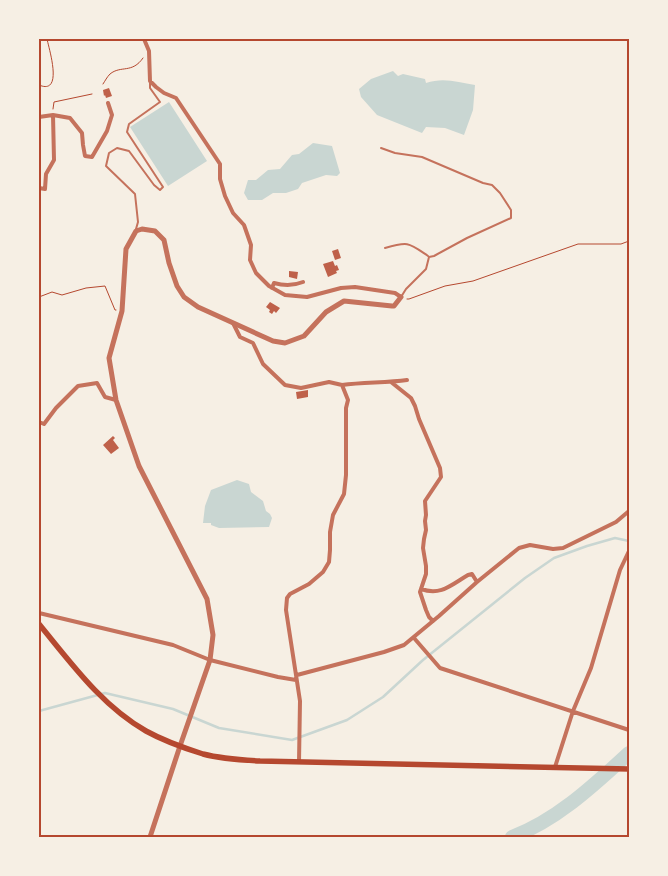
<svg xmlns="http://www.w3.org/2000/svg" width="668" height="876" font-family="Overpass,sans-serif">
	<rect width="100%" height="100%" fill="#f6efe4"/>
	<path fill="#c9d6d2" d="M393 71 398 76 403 74 425 79 426 83C443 77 458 82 475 85L473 110 464 135 445 128 426 127 422 133 377 115 361 97 359 89 371 79Z
		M169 102 207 161 168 186 130 127Z
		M313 143 332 146 340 173 337 176 326 175 302 183 298 189 286 193H273L262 200H248L244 193 248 180H256L268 170 280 169 292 155 299 154Z
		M237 480 249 484 251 492 263 501 266 511 270 514 272 518 269 527 219 528 211 525V523H203L205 506 211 490Z"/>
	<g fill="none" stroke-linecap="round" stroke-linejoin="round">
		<path stroke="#c9d6d2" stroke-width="2.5" d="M39 711 105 693 173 709 219 728 292 740 347 720 383 697 423 660 525 578 554 558 587 546 615 538 629 541"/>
		<path stroke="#c9d6d2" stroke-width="14" d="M512 837C557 820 594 785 629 753"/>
	</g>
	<path fill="#bf614a" d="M109 88 112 96 106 98 105 95 104 96 103 90Z
		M338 249 341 258 335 260 332 251Z
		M333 261 335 266 337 265 339 270 336 271 337 273 328 277 323 264Z
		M289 271 298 272 297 279 289 277Z
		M270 302 280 308 276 313 274 311 272 314 269 312 270 310 266 307Z
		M308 390V397L297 399 296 392Z
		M113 436 115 438 113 440 119 448 111 454 103 445Z"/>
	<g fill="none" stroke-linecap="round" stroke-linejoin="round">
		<path stroke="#b5482f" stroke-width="1" d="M103 84C105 81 107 77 110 74 121 65 132 74 143 58
			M39 85C64 96 49 49 47 39
			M53 109 54 102 92 94
			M39 297 52 292 62 295 86 288 105 286 115 310H116
			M407 299H409L445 286 473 281 578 244H621L629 241"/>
		<path stroke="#c5725c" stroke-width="2" d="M381 148 395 153 422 157 483 183 492 185 500 193 511 210V218L467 238 434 256 429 257 426 269 406 289 401 297
			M136 229 138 222 135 194 106 166 109 153 117 148 129 151 154 185 160 190 163 187 127 132 129 124 160 102 150 88V82
			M385 248C409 241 409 243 428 256"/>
		<path stroke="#c5725c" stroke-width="4" d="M144 39 149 51 150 81 156 87 164 93 176 98 220 164V179L225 196 233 213 244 225 251 245 250 260 256 273 269 286 285 295 307 297 341 288 355 287 395 293 401 297
			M53 115 70 118 82 133 83 145 85 156 92 157 107 131 112 115 108 103
			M39 117 53 115 54 160 46 174 45 189 39 188
			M272 288 274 283C285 286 293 286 303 282
			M233 323 240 337 253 343 263 364 285 385 301 388 329 382 342 385
			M391 382 411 398 415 406 419 419 440 468 441 477 425 501 426 515 425 521 426 530 424 539 423 548 426 566V574L420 592 426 610 429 617 433 621
			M39 422 44 424 56 408 78 386 97 383 105 397 116 400
			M421 589C441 596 451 585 468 575L472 574 477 582
			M39 613 173 645 210 660 278 677 296 680
			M414 638 440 668 629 730
			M297 675 384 652 404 645 439 616 477 582 519 548 530 545 553 549 563 548 616 522 629 511
			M299 762 300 701 286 610 287 598 290 594 309 584 323 572 329 562 330 550V532L333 515 344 494 346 475V408L348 400 342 385C364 382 386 383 407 380
			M555 767 573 711 591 668 620 570 629 551"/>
		<path stroke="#c5725c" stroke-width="5" d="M150 837 180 746 210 660 213 635 207 599 139 466 116 400 109 358 122 311 126 249 136 231 142 229 155 231 164 240 169 263 177 286 184 297 198 307 273 341 285 343 304 336 326 312 344 301 392 306H394L401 297"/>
		<path stroke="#b5482f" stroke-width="5.5" d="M39 624C71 663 102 706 146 731 164 741 184 748 203 754 222 759 241 760 260 761L629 769"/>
	</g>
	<rect width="668" height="876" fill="none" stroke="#f6efe4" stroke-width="80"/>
	<rect x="40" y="40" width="588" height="796" fill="none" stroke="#b5482f" stroke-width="2"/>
</svg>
